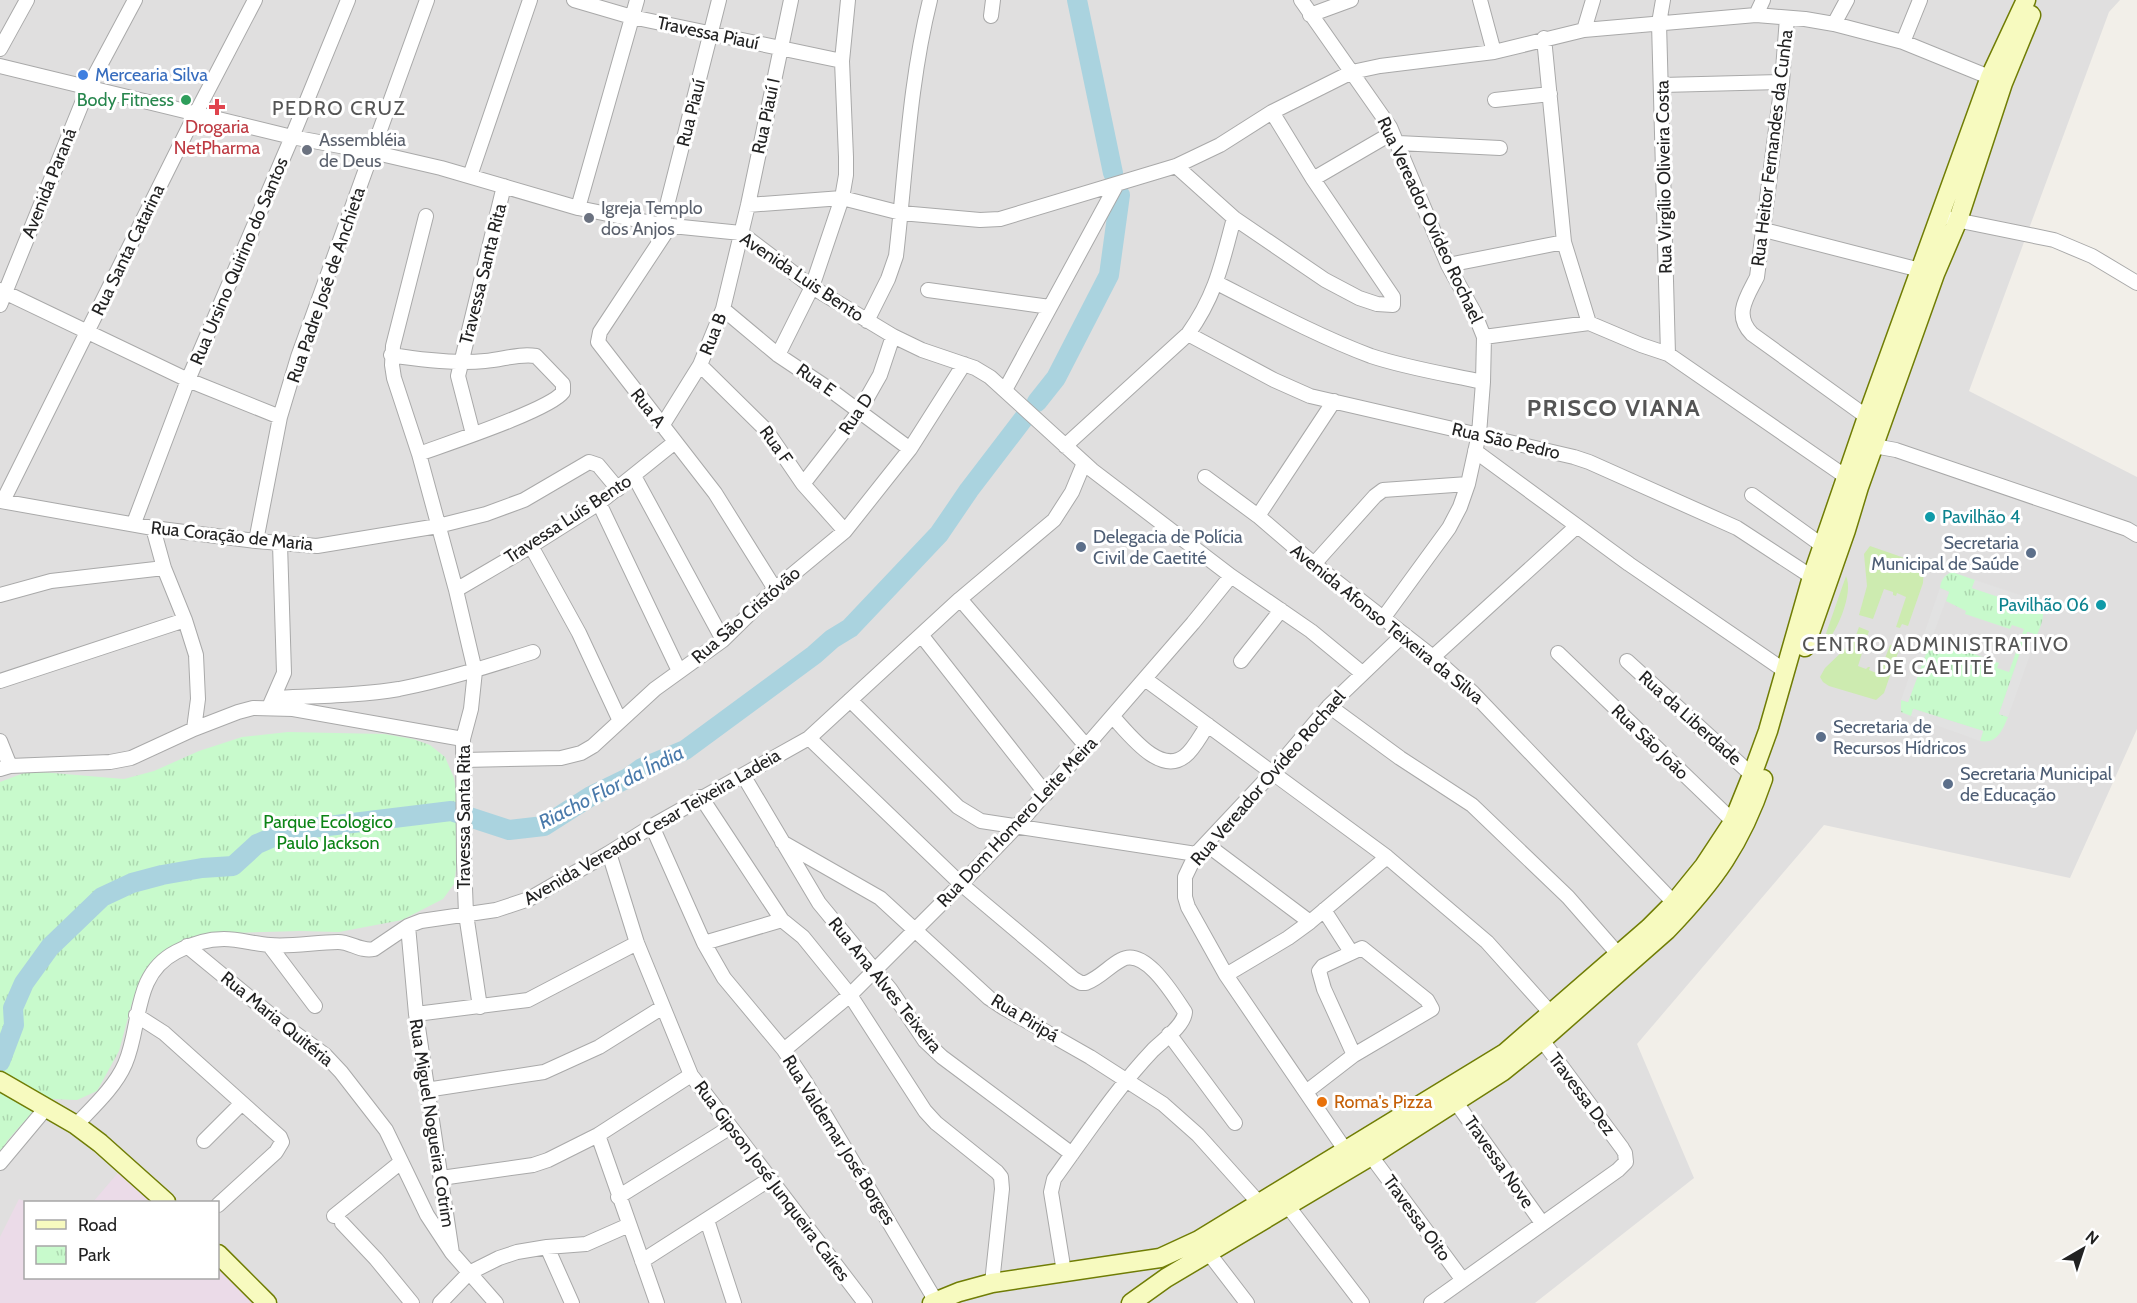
<svg xmlns="http://www.w3.org/2000/svg" width="2137" height="1303" font-family="Cabin,sans-serif">
	<defs>
		<pattern id="park-tufts" width="24" height="20" patternUnits="userSpaceOnUse" patternTransform="scale(1.5)"><rect width="24" height="20" fill="#c8facc"/><path d="M3 7l-1-3M5 7V3M7 7l1-3M15 17l-1-3M17 17v-4M19 17l1-3" fill="none" stroke="#acd6af"/></pattern>
	</defs>
	<rect width="100%" height="100%" fill="#f2efe9"/>
	<path fill="#e0dfdf" fill-rule="evenodd" d="M0 0H2120L2109 12 1969 391 2137 477V729L2070 878 1824 825 1637 1044 1694 1178 1535 1303H0ZM26 1202H218V1278H26Z"/>
	<path fill="#ebdbe8" d="M122 1168 156 1202H93Z
		M19 1199 26 1202V1278H218V1264L256 1303H0V1237Z"/>
	<path fill="#cdebb0" d="M1870 546 1916 562 1924 567 1923 583 1908 626 1902 624 1900 628 1896 627 1906 597 1897 593 1896 596 1893 595V592L1884 589 1873 619 1859 615 1867 586 1864 554Z
		M1846 576C1854 593 1837 632 1824 646L1822 645Z
		M1859 627 1869 631 1858 666 1866 669 1868 667H1870L1869 670 1879 674 1890 645 1894 646 1897 636 1903 638 1884 693 1876 700 1829 686 1823 682 1820 677 1825 668 1848 646 1851 637 1855 638Z"/>
	<path fill="url(#park-tufts)" d="M1952 572 1975 580 1972 588 2029 606 2032 599C2049 607 2043 620 2037 635L2027 632 1999 714 2008 717C2002 731 1997 744 1980 741L1983 731 1914 709 1911 716 1901 712V700L1908 702 1931 639 1944 644V646L1952 649 1954 647 1999 663 1997 668 2009 672 2024 629 2012 625 2010 629 1965 614 1966 611 1946 601 1949 592 1940 588C1941 580 1944 575 1952 572Z
		M288 732 384 734 413 739 430 745 445 757 454 778 462 826 454 884 443 899 402 920 339 932 300 931 233 933 147 970 133 999 119 1051 97 1091 77 1100 52 1099 46 1102 21 1125 7 1141 0 1156V782L29 771 124 779 154 771 199 751 242 737Z"/>
	<path fill="#e2e2e2" d="M1975 580 2032 599 2028 607 1972 588Z
		M1940 588 1949 592 1908 702 1901 700Z
		M2028 632 2037 635 2008 717 1999 714Z
		M1913 709 1983 731 1980 741 1911 716Z"/>
	<g fill="none" stroke-linecap="round" stroke-linejoin="round">
		<path stroke="#aad3df" stroke-width="20" d="M1077 0 1113 173
			M1037 402 1056 378 1109 275 1120 195
			M0 1062 14 1025 13 1008 24 983 50 947 102 897 132 883 162 875 202 868 233 866 257 844 287 831 451 811 509 830 544 826 591 796 628 778 642 768 685 750 814 655 832 639 850 628 939 534 969 490 1024 418"/>
		<g stroke="#a9a9a9" stroke-width="16">
			<path id="street" d="M574 0 632 17 842 61
				M1301 0 1390 127 1448 265 1474 312 1484 337 1483 382 1479 434 1468 484 1460 507 1449 528 1384 617
				M1480 0 1494 52
				M1663 0 1659 23 1668 354
				M1310 15 1351 0
				M1756 15 1763 0
				M991 16 993 0
				M1787 18 1782 82 1757 277C1747 297 1733 315 1752 334L1867 417
				M1834 24 1847 0
				M1584 30 1593 0
				M1544 38 1564 242 1589 323
				M1903 42 1920 0
				M0 49 27 0
				M0 66 292 137 372 152 441 168 578 208 662 225 741 233 812 287 893 336 922 350 975 368 990 377 1092 470 1231 576 1311 631 1362 673
				M1662 85 1782 82
				M1495 100 1550 94
				M1398 143 1500 148
				M1176 166 1234 218 1325 280 1359 298 1377 304 1393 305V297L1313 179 1272 112
				M470 176 530 0
				M1313 179 1392 133
				M748 205 842 198 901 213 980 220 1000 219 1176 166 1220 145 1272 112 1352 72 1380 66 1494 52 1584 30 1756 15 1805 19 1834 24 1903 42 1999 81
				M578 208 637 0
				M426 216 393 346 392 365 394 378 419 454 456 590 475 671 471 709 463 739 464 862 466 914 480 1007
				M1951 219 2054 240 2092 256 2137 283
				M662 225 719 0
				M670 226 600 332 598 342 715 493 775 589
				M1764 230 1928 272
				M1448 265 1564 242
				M1217 283C1268 309 1318 336 1371 356 1407 368 1446 374 1483 382
				M0 290 188 380 280 417
				M928 290 1050 307
				M0 305 89 86 135 0
				M723 309 778 355 829 389 910 449
				M867 321 888 279 896 256C906 170 909 84 930 0
				M1188 334 1274 380 1310 396 1574 457 1589 462 1737 528 1812 577
				M1484 337 1589 323 1641 345 1668 354 1852 481
				M391 355C422 360 454 364 485 361 502 360 519 353 536 356L563 384V392C550 410 446 444 419 454
				M778 355 812 287 842 198 846 175V157L842 61 848 0
				M700 365 766 430 803 484 845 531
				M1005 390 1117 184
				M662 426 700 365 723 309 748 205 791 0
				M473 434 458 376 504 186
				M1065 446 1188 334C1216 295 1222 263 1234 218
				M1874 446 1896 450 2127 529 2137 535
				M1475 451 1629 564 1785 671
				M634 476 723 640
				M1205 477 1258 516 1314 564 1433 657 1473 693 1679 908
				M803 484 859 412 880 375 893 336
				M1752 495 1823 546
				M0 501 153 528 256 541 317 546 438 526 486 514 524 500 589 462 598 465 618 489
				M3 501 196 113 255 0
				M599 503 679 671
				M1258 516 1334 401
				M134 523 188 380 292 137 348 0
				M153 528 164 568 185 620 196 655 198 699 194 729
				M256 541 280 417 298 357 427 0
				M531 546 579 633 620 721
				M1314 564 1375 496 1383 490 1468 484
				M456 590 531 546 599 503 675 442
				M0 595 51 581 164 568
				M960 599 1087 747
				M922 636 1046 794
				M1558 653 1738 826
				M1433 657 1577 526
				M1241 661 1281 610
				M1627 661 1752 775
				M1145 679 1387 857 1487 942 1556 1019
				M0 681 185 620
				M274 698C315 696 358 696 399 689 445 680 489 666 533 652
				M850 700 958 807 981 821 1196 854
				M270 705 284 673 280 544
				M1329 706 1400 758 1472 805 1568 897 1625 962
				M1113 717C1129 734 1160 776 1185 756 1195 748 1201 734 1208 725
				M809 738 961 884 1074 979 1081 983H1086C1100 978 1109 966 1121 960 1145 946 1174 996 1185 1012 1184 1026 1163 1040 1153 1050 1116 1089 1086 1135 1054 1179L1051 1192 1064 1272
				M0 741 10 766
				M463 760 561 758 581 753 593 746 655 689 723 640 775 589 845 531 910 449 964 364
				M0 769 10 766 110 762 131 758 194 729 238 712 253 708 293 709 463 739
				M743 775 819 903 890 989 925 1041 942 1057 1072 1154
				M701 797 782 920 803 937 850 995 925 1111 936 1123 997 1172 1001 1177 1002 1189 992 1283
				M652 826 704 943 724 978 784 1050 806 1083 937 1303
				M782 842 880 898 989 998 1004 1008 1090 1057 1163 1104 1198 1135 1259 1203
				M1206 844 1310 922
				M609 853 637 943 691 1075 865 1303
				M1324 910 1351 952
				M408 926 416 1014 452 1253 496 1303
				M704 943 782 920
				M269 945 315 1006
				M187 946 277 1020 325 1055 341 1072 386 1130 427 1215 452 1253
				M1226 975 1288 938 1310 922 1387 857
				M416 1014 528 1000 637 943
				M136 1015 164 1033 280 1137 282 1142 276 1152 218 1205
				M1169 1034 1235 1123
				M784 1050 850 995 961 884 1017 826 1193 623 1231 576
				M426 1090 544 1072 599 1047 663 1007
				M1306 1092 1354 1055 1432 1009 1427 1000 1362 948 1323 966 1319 971 1324 989 1354 1055
				M1455 1101 1542 1223
				M76 1125C93 1107 115 1087 125 1064 142 1025 132 975 176 952 191 944 207 939 224 939 240 939 254 944 270 945 292 947 316 942 338 942 351 942 361 952 374 949L408 926 421 921 496 910 529 899 609 853 652 826 809 738 960 599 1054 520 1072 492 1084 463
				M598 1135 657 1303
				M204 1141 242 1103
				M1371 1156 1462 1279
				M1350 1157 1226 975 1188 907 1185 897V877L1196 854 1273 772 1329 706 1404 634
				M0 1163 46 1108
				M441 1178 533 1165 548 1160 598 1135 691 1075
				M618 1197 729 1128
				M1287 1205 1362 1303
				M334 1216 401 1162
				M707 1220 734 1303
				M342 1223 376 1259 412 1303
				M547 1247 572 1303
				M1204 1247 1247 1303
				M642 1261 770 1179
				M440 1303 469 1273 499 1258 517 1252 547 1247 586 1244 629 1225
				M1431 1303 1618 1170 1626 1162 1625 1153 1622 1148 1542 1040"/>
		</g>
		<g stroke="#707d05" stroke-width="21">
			<path id="secondary" d="M1805 647 1846 530 1859 487 1935 274 1958 220 2003 83 2031 15
				M0 1081 76 1125 100 1143 166 1202
				M218 1254 267 1303
				M932 1303 959 1292 992 1283 1160 1258 1199 1240 1505 1053 1649 928 1674 903 1704 866 1733 822 1752 775 1768 731 1812 577 1867 417 1990 77 2026 0
				M1131 1303 1166 1278 1371 1156 1502 1072 1542 1040 1667 930C1714 881 1741 844 1763 779"/>
		</g>
		<use href="#street" stroke="#fff" stroke-width="14"/>
		<use href="#secondary" stroke="#f7fabf" stroke-width="18"/>
	</g>
	<circle fill="#3f7fe0" stroke="#fff" stroke-width="2" cx="83" cy="75" r="6"/>
	<circle fill="#2e9e5b" stroke="#fff" stroke-width="2" cx="186" cy="100" r="6"/>
	<path fill="#e0444e" stroke="#fff" stroke-width="2" d="M214 98h6v6h6v6h-6v6h-6v-6h-6v-6h6z"/>
	<g fill="#6b7280" stroke="#fff" stroke-width="2">
		<circle cx="307" cy="150" r="6"/>
		<circle cx="589" cy="218" r="6"/>
	</g>
	<g fill="#0f9aa8" stroke="#fff" stroke-width="2">
		<circle cx="1930" cy="517" r="6"/>
		<circle cx="2101" cy="605" r="6"/>
	</g>
	<g fill="#5c6f8a" stroke="#fff" stroke-width="2">
		<circle cx="1081" cy="547" r="6"/>
		<circle cx="2031" cy="553" r="6"/>
		<circle cx="1821" cy="737" r="6"/>
		<circle cx="1948" cy="784" r="6"/>
	</g>
	<circle fill="#e8710a" stroke="#fff" stroke-width="2" cx="1322" cy="1102" r="6"/>
	<g text-anchor="middle" stroke-width="6" stroke-linejoin="round" paint-order="stroke">
		<g font-size="18" fill="#222" stroke="#fff">
			<text transform="translate(708 33) rotate(12)" y="6">Travessa Piauí</text>
			<text transform="translate(691 113) rotate(-76)" y="6">Rua Piauí</text>
			<text transform="translate(766 116) rotate(-78)" y="6">Rua Piauí I</text>
			<text transform="translate(1772 148) rotate(-83)" y="6">Rua Heitor Fernandes da Cunha</text>
			<text transform="translate(1664 177) rotate(-91)" y="6">Rua Virgílio Oliveira Costa</text>
			<text transform="translate(49 183) rotate(-68)" y="6">Avenida Paraná</text>
			<text transform="translate(1430 220) rotate(65)" y="6">Rua Vereador Ovídeo Rochael</text>
			<text transform="translate(128 250) rotate(-64)" y="6">Rua Santa Catarina</text>
			<text transform="translate(239 261) rotate(-67)" y="6">Rua Ursino Quirino do Santos</text>
			<text transform="translate(483 274) rotate(-76)" y="6">Travessa Santa Rita</text>
			<text transform="translate(802 277) rotate(34)" y="6">Avenida Luis Bento</text>
			<text transform="translate(326 285) rotate(-71)" y="6">Rua Padre José de Anchieta</text>
			<text transform="translate(713 334) rotate(-68)" y="6">Rua B</text>
			<text transform="translate(816 380) rotate(35)" y="6">Rua E</text>
			<text transform="translate(648 408) rotate(52)" y="6">Rua A</text>
			<text transform="translate(856 414) rotate(-56)" y="6">Rua D</text>
			<text transform="translate(1506 441) rotate(13)" y="6">Rua São Pedro</text>
			<text transform="translate(776 445) rotate(54)" y="6">Rua F</text>
			<text transform="translate(568 519) rotate(-33)" y="6">Travessa Luís Bento</text>
			<text transform="translate(232 536) rotate(6)" y="6">Rua Coração de Maria</text>
			<text transform="translate(746 615) rotate(-41)" y="6">Rua São Cristóvão</text>
			<text transform="translate(1387 624) rotate(39)" y="6">Avenida Afonso Teixeira da Silva</text>
			<text transform="translate(1690 718) rotate(42)" y="6">Rua da Liberdade</text>
			<text transform="translate(1650 742) rotate(44)" y="6">Rua São João</text>
			<text transform="translate(1268 778) rotate(-49)" y="6">Rua Vereador Ovídeo Rochael</text>
			<text transform="translate(464 817) rotate(-90)" y="6">Travessa Santa Rita</text>
			<text transform="translate(1017 822) rotate(-47)" y="6">Rua Dom Homero Leite Meira</text>
			<text transform="translate(652 827) rotate(-30)" y="6">Avenida Vereador Cesar Teixeira Ladeia</text>
			<text transform="translate(885 985) rotate(51)" y="6">Rua Ana Alves Teixeira</text>
			<text transform="translate(1025 1018) rotate(31)" y="6">Rua Piripá</text>
			<text transform="translate(277 1019) rotate(39)" y="6">Rua Maria Quitéria</text>
			<text transform="translate(1582 1094) rotate(53)" y="6">Travessa Dez</text>
			<text transform="translate(432 1123) rotate(81)" y="6">Rua Miguel Nogueira Cotrim</text>
			<text transform="translate(839 1140) rotate(58)" y="6">Rua Valdemar José Borges</text>
			<text transform="translate(1499 1162) rotate(55)" y="6">Travessa Nove</text>
			<text transform="translate(772 1181) rotate(53)" y="6">Rua Gipson José Junqueira Caíres</text>
			<text transform="translate(1417 1218) rotate(54)" y="6">Travessa Oito</text>
		</g>
		<g font-size="18" fill="#366cbe" stroke="#fff" text-anchor="start">
			<text x="95" y="81">Mercearia Silva</text>
		</g>
		<g font-size="18" fill="#27864d" stroke="#fff" text-anchor="end">
			<text x="174" y="106">Body Fitness</text>
		</g>
		<g font-size="18" fill="#be3a42" stroke="#fff">
			<text x="217" y="133">Drogaria<tspan x="217" dy="21">NetPharma</tspan></text>
		</g>
		<g font-size="18" fill="#5b616d" stroke="#fff" text-anchor="start">
			<text x="319" y="146">Assembléia<tspan x="319" dy="21">de Deus</tspan></text>
			<text x="601" y="214">Igreja Templo<tspan x="601" dy="21">dos Anjos</tspan></text>
		</g>
		<g font-size="18" fill="#0d838f" stroke="#fff" text-anchor="start">
			<text x="1942" y="523">Pavilhão 4</text>
			<text x="2089" y="611" text-anchor="end">Pavilhão 06</text>
		</g>
		<g font-size="18" fill="#4e5e75" stroke="#fff" text-anchor="start">
			<text x="1093" y="543">Delegacia de Polícia<tspan x="1093" dy="21">Civil de Caetité</tspan></text>
			<text x="2019" y="549" text-anchor="end">Secretaria<tspan x="2019" dy="21">Municipal de Saúde</tspan></text>
			<text x="1833" y="733">Secretaria de<tspan x="1833" dy="21">Recursos Hídricos</tspan></text>
			<text x="1960" y="780">Secretaria Municipal<tspan x="1960" dy="21">de Educação</tspan></text>
		</g>
		<g font-size="18" fill="#0c8416" stroke="#fff">
			<text x="328" y="828">Parque Ecologico<tspan x="328" dy="21">Paulo Jackson</tspan></text>
		</g>
		<g font-size="18" fill="#c56008" stroke="#fff" text-anchor="start">
			<text x="1334" y="1108">Roma's Pizza</text>
		</g>
		<g font-size="20" letter-spacing="1.5" fill="#555" stroke="#fff">
			<text x="339" y="115">PEDRO CRUZ</text>
			<text x="1936" y="651">CENTRO ADMINISTRATIVO<tspan x="1936" dy="23">DE CAETITÉ</tspan></text>
		</g>
		<g font-size="20" font-style="italic" fill="#4a7aab" stroke="#fff">
			<text transform="translate(611 787) rotate(-27)" y="7">Riacho Flor da Índia</text>
		</g>
		<g font-size="24" font-weight="bold" letter-spacing="1.5" fill="#555" stroke="#fff">
			<text x="1614" y="416">PRISCO VIANA</text>
		</g>
	</g>
	<rect x="24" y="1201" width="195" height="78" fill="#ffffff" stroke="#a7a7a7" stroke-width="1.5"/>
	<rect x="36" y="1220" width="30" height="9" fill="#f7fabf" stroke="#a7a7a7" stroke-width="1.5"/>
	<text x="78" y="1231" font-size="18" fill="#222222">Road</text>
	<rect x="36" y="1246" width="30" height="18" fill="url(#park-tufts)" stroke="#a7a7a7" stroke-width="1.5"/>
	<text x="78" y="1261" font-size="18" fill="#222222">Park</text>
	<g transform="translate(2083 1249) rotate(39)" stroke="#ffffff" stroke-width="4.5" paint-order="stroke">
	<path d="M0-4.5L10 22L0 15L-10 22Z" fill="#222222"/>
	<text y="-9" font-size="16" font-weight="bold" text-anchor="middle" fill="#222222">N</text>
	</g>
</svg>
